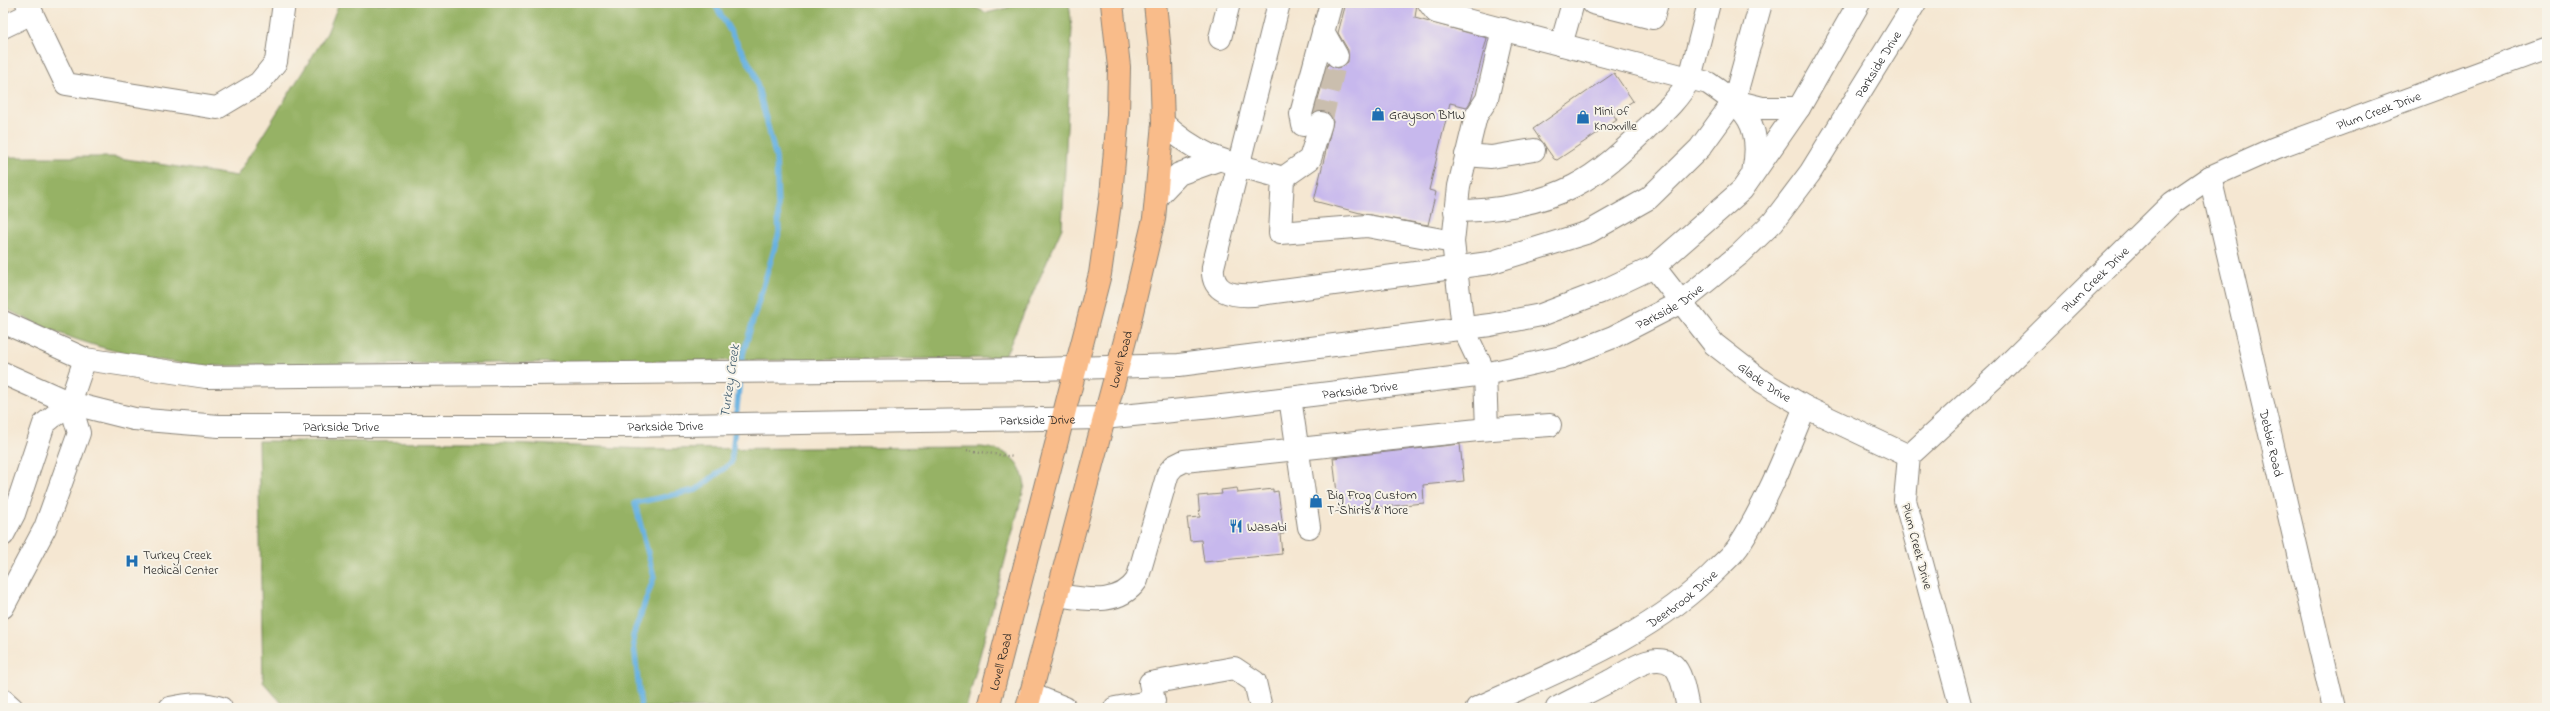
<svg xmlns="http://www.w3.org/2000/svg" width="2550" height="711" font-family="'Indie Flower',sans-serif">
	<rect width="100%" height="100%" fill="#f7f3e8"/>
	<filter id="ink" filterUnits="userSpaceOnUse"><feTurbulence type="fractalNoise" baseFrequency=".025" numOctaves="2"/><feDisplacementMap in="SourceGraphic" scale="8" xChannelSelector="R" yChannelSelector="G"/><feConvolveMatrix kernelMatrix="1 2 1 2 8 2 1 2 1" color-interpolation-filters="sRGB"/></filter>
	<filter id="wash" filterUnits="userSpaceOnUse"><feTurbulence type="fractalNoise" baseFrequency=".012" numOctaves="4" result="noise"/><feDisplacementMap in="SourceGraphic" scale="16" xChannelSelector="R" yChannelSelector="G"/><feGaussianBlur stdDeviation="0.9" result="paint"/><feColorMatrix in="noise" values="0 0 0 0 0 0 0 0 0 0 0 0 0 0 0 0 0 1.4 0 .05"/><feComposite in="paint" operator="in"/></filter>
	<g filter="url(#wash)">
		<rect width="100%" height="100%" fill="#f5e7d2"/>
		<path fill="#96b265" stroke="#596740" d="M339 3H965L987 13 1007 8 1014 3H1069L1072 28 1062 228 1005 356 992 358 213 366C138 361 69 343 3 307V157H113L237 176 327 33Z
			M258 441 483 442 645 449 981 447C1007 450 1020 458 1025 485L966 708H286L263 682Z"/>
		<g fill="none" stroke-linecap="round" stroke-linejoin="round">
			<path stroke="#69b2e1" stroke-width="5.5" d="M714 3 754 72 776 158 779 233 743 354 741 368
				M736 419 740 376
				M641 708 633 636 654 577 635 503 696 490 731 463 735 428"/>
		</g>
		<g id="blocks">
			<path fill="#c7b8ed" d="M1346 3H1417L1415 18 1487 38 1471 101 1467 107 1450 103 1429 190 1436 192 1428 225 1364 214 1314 201 1333 121 1325 111 1314 113 1328 64 1337 68 1348 62V50L1338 33Z
				M1614 73 1633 101 1613 114 1617 120 1557 160 1554 159 1533 129Z
				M1460 444 1464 481 1423 485 1424 503 1339 511 1333 458Z
				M1237 488 1238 493 1273 489V492L1278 491 1284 534H1280L1282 554 1204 562 1201 540 1190 541 1187 518 1200 517 1198 496 1222 494 1221 490Z"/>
		</g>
	</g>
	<g filter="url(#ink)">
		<use href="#blocks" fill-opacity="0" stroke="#888277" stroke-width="1"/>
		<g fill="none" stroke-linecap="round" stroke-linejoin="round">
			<path stroke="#cabeae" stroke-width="22" stroke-dasharray="22 11" stroke-linecap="butt" d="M1321 123 1337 56"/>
			<g stroke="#888277" stroke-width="24">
				<g id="minor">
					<path d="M27 3 66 84 217 108 259 83 276 62 284 3"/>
					<path d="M1279 3 1213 267C1211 293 1232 296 1253 295L1489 263 1589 232 1649 198 1700 148 1734 101 1761 3"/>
					<path d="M1429 3 1436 12 1708 83C1746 109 1763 124 1753 173"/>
					<path d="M1593 3 1653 18 1657 3"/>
					<path d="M3 27 32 13"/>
					<path d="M1323 31 1337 56"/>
					<path d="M1220 38 1229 3"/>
					<path d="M1561 45 1573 3"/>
					<path d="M1734 101 1762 108H1799"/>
					<path d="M1163 123C1202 160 1233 163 1283 178"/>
					<path d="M1303 125 1301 114 1331 3"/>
					<path d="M1466 155 1491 157 1534 150"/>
					<path id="s1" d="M2210 177 2334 708"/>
					<path d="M1283 178 1280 233 1367 226 1453 242"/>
					<path d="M1283 178 1310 159 1321 123"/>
					<path d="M1156 198 1179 174 1218 160"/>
					<path d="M1455 211C1494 211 1539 204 1574 186 1601 172 1624 150 1646 129 1662 114 1680 98 1690 78L1709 3"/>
					<path id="s2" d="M1654 267 1714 344 1763 382 1805 407 1909 456"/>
					<path d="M3 322 85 359 206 377 1037 369 1179 365 1490 325 1541 315 1601 292 1654 267 1742 190 1799 108 1859 3"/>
					<path id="s3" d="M3 373 70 403 134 419 219 426H626L1103 418 1222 406 1485 374 1562 357 1613 337 1681 302 1740 254 1773 222 1810 173 1915 3"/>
					<path d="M1290 398 1309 527"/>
					<path d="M1487 429 1485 374 1463 328 1453 242 1459 186 1476 116 1487 99 1503 29"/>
					<path d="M3 535 14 514 44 424 70 403 85 359"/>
					<path d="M1057 595C1085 599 1119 607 1137 580L1168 473 1174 466 1184 461 1478 430 1550 425"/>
					<path d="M3 607 45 528 79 433 70 403"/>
					<path d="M1030 694 1065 708"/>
					<path d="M3 700 12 708"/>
					<path d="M170 708C188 704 203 702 221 708"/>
					<path d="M1115 708 1154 701 1150 683 1234 668 1255 682 1261 708"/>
					<path id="s4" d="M1477 708C1560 670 1653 635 1717 569 1725 561 1735 553 1740 544 1767 502 1786 453 1805 407"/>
					<path d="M1557 708C1574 699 1591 691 1608 682 1626 673 1653 650 1673 665 1683 674 1685 696 1688 708"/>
					<path id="s5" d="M1961 708 1905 500 1909 456 1997 375 2172 203 2210 177 2275 148 2547 48"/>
				</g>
			</g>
			<g stroke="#888277" stroke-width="24">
				<g id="major">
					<path id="s6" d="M988 708 1100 274 1111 196 1118 115 1119 67 1112 3"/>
					<path id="s7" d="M1027 708 1128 329 1154 219 1163 123 1161 62 1155 3"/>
				</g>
			</g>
			<path stroke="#888277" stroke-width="2.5" stroke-dasharray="1 3" stroke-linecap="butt" d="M967 450 1014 457"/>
			<use href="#minor" stroke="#fff" stroke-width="22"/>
			<use href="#major" stroke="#f9bc8a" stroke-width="22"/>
		</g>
	</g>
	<defs>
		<g id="shop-bare" transform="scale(1.08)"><path d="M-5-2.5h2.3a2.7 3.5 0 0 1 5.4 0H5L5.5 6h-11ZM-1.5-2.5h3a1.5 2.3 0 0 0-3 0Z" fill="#1f6fb2" stroke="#f7f3e8" stroke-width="2.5" paint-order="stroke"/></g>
		<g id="restaurant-bare" transform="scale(1.08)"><path d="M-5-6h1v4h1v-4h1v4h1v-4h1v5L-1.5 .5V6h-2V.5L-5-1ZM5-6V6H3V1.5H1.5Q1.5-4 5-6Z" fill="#1f6fb2" stroke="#f7f3e8" stroke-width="2.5" paint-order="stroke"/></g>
		<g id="hospital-bare" transform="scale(1.08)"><path d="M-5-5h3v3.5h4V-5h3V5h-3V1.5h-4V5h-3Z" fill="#1f6fb2" stroke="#f7f3e8" stroke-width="2.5" paint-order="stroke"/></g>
	</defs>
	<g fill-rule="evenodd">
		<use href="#shop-bare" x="1378" y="114"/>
		<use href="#shop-bare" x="1583" y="117"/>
		<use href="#shop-bare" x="1316" y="501"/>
		<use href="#restaurant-bare" x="1236" y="526"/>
		<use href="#hospital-bare" x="132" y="561"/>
	</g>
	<g text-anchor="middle" stroke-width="4" stroke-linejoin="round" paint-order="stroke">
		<g font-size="13" fill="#1c1c1c" stroke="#f7f3e8">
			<text dy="5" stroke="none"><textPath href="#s3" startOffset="2015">Parkside Drive</textPath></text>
			<text dy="5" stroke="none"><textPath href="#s5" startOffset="852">Plum Creek Drive</textPath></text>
			<text dy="5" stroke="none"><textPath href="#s5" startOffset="516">Plum Creek Drive</textPath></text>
			<text dy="5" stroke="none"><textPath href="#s3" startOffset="1691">Parkside Drive</textPath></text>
			<text dy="5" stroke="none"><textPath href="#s7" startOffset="361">Lovell Road</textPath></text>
			<text dy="5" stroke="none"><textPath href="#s2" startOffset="161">Glade Drive</textPath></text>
			<text dy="5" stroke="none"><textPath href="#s3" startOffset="1367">Parkside Drive</textPath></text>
			<text dy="5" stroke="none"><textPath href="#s3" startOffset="1043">Parkside Drive</textPath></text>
			<text dy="5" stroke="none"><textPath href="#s3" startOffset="671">Parkside Drive</textPath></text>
			<text dy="5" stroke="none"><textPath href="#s3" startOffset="347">Parkside Drive</textPath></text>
			<text dy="5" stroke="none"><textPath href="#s1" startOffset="273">Debbie Road</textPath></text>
			<text transform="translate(1918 546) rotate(75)" y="5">Plum Creek Drive</text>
			<text dy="5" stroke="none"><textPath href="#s4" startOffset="233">Deerbrook Drive</textPath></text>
			<text dy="5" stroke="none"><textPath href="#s6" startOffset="48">Lovell Road</textPath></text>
		</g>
		<g font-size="13" fill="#1c1c1c" stroke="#f7f3e8" text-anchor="start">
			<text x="1594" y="115">Mini of<tspan x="1594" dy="15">Knoxville</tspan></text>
			<text x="1389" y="119">Grayson BMW</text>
			<text x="1327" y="499">Big Frog Custom<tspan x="1327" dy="15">T-Shirts &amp; More</tspan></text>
			<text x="1247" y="531">Wasabi</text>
			<text x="143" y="559">Turkey Creek<tspan x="143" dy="15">Medical Center</tspan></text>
		</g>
		<g font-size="14" font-style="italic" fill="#3b586b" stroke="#f7f3e8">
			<text transform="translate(729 381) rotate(-82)" y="5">Turkey Creek</text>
		</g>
	</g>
	<rect width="2550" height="711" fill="none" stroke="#f7f3e8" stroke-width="16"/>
</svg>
